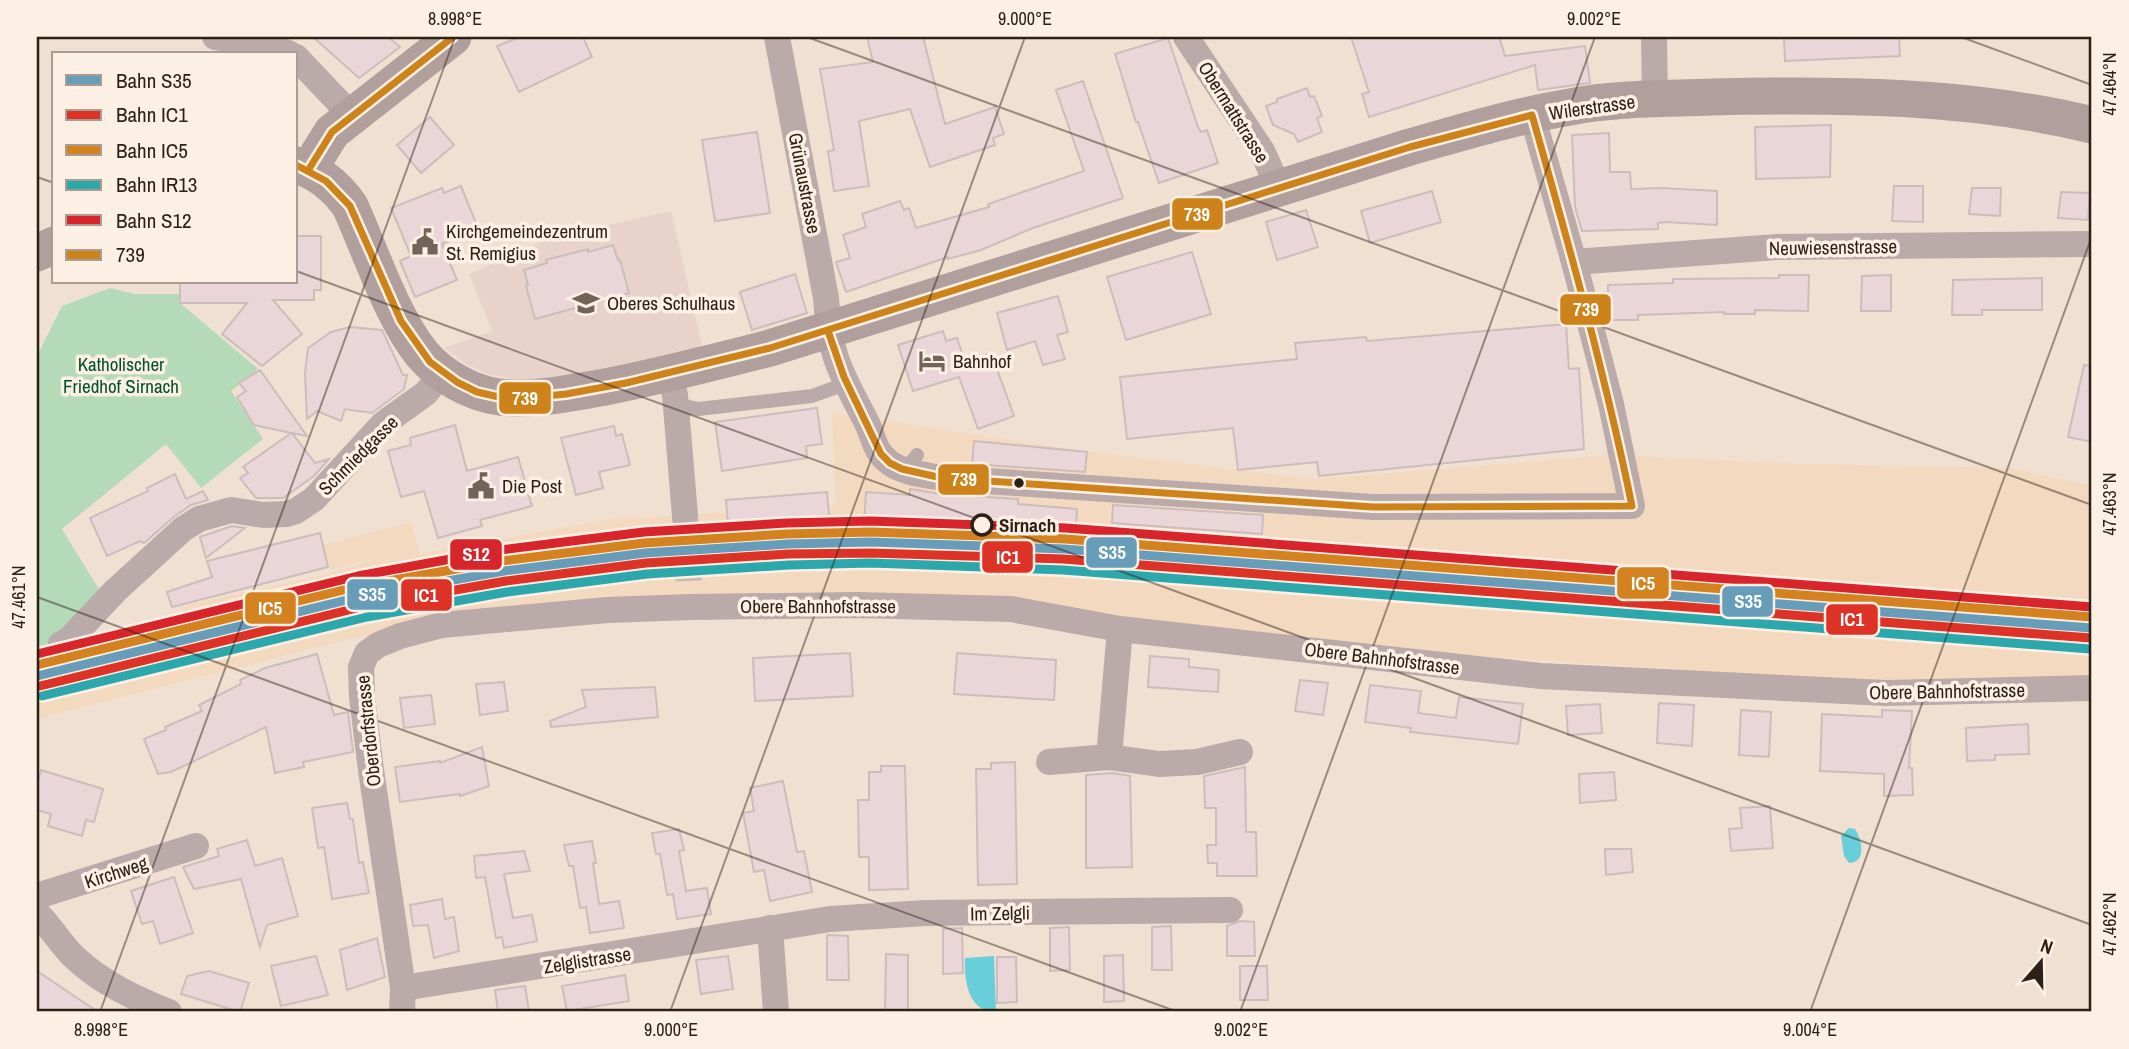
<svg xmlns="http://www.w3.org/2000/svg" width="2129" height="1049" font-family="'Archivo Narrow',sans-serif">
	<rect width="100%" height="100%" fill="#f0e0d1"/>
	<path fill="#f4d9c1" d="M832 413 1098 453 1317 479 1608 455 1803 464 2011 468 2092 486V680L1914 685 1460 655 1124 619 994 597 413 623 37 719V665L184 615 182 606 331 573 388 556 331 570 323 545 411 522 420 554 611 519 836 506Z"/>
	<path fill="#e7d3c9" d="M671 211 703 350 630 367 533 380 511 379 487 374 468 365 444 348 492 331 469 274 550 238Z"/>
	<path fill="#b4dab7" d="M110 288 135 294H180V303L258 369 231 391 263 439 201 488 166 444 62 529 102 594 61 637 37 650V356L62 306Z"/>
	<path fill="#68cfda" d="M1849 828 1855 829C1862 839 1867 863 1849 863L1844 856 1841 836Z
		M994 956 996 1012C968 1012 964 981 965 958Z"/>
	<path fill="#ead6d9" stroke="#cbbdbb" stroke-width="2" d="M313 37H388L400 47 359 78Z
		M520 37H583L592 57 519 92 497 46Z
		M867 37H923L945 124 995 107 1004 134 993 138 995 145 930 167 910 109 859 121 869 186 834 191 828 151 834 150 820 69 873 62Z
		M1351 37H1499L1505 56 1585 46 1590 83 1538 90 1535 65 1369 117 1362 94 1369 92Z
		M1784 37H1899L1900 56 1785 61Z
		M1168 38 1198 127 1201 132 1207 130 1218 163 1159 183 1138 122H1136L1115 54Z
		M1083 81 1123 198 1033 228 981 250 948 259V257L846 292 836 262 850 258 843 235 866 227 862 214 900 201 904 210 909 208 916 228 989 207 988 204 1084 171 1056 90Z
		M1307 88 1310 97 1314 96 1322 116 1317 118 1322 132 1298 142 1294 134 1273 125 1266 106 1277 102V99Z
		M430 117 454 145 421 173 397 145Z
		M1831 125 1830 177 1756 179 1755 127Z
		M757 132 770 213 715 221 702 140Z
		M1609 133 1610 172H1630L1631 189 1661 188 1717 191V225L1666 222 1658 223V229L1582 231 1575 207 1572 135Z
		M461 186 478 228 442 244 457 280 415 297 400 261 411 256 391 208 442 188 444 193Z
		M1894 186H1923V222L1892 221Z
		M1972 188H2001L2000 216 1969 214Z
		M1432 191 1441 222 1370 243 1361 211Z
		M2061 192 2090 193 2088 220 2058 218Z
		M1306 210 1318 247 1277 260 1266 222Z
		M296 236H321V290H314V300H273L302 334 262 366 222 334 247 303H180V282H296Z
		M613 245 618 260H620L629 293 535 319 526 286 528 285 524 270 547 263 546 260 588 249V252Z
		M1192 252 1211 314 1126 340 1107 277Z
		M795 274 807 313 752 330 740 292Z
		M1779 275H1809L1808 311 1755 310V314H1724V312L1638 315V320H1608V285L1673 283V279L1779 278Z
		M1891 275V311H1861L1862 276Z
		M2042 278V310H1982V315H1952L1953 280Z
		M1058 296 1068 332 1057 335 1065 359 1043 365 1035 341 1007 350 997 313Z
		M1566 324 1569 369 1579 368 1584 449 1319 476 1317 462 1238 470 1233 428 1127 439 1120 377 1297 359 1295 343 1366 337 1367 341Z
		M350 327 382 330 403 375H407L404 389 372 413 345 409 341 421 317 411 307 419 305 373 308 348 331 332Z
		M943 331 946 341 957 338 965 362 991 353 1014 416 978 429 959 377 913 391 898 345Z
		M2084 365 2092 366V442L2068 437Z
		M260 370 307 436 292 433 315 463 329 459 314 476 283 498H256L240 478 248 473 243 467 291 433 254 425 237 397 246 391 239 383Z
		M817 408 822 444 806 446 807 458 722 471 715 422Z
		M455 425 467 471 518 457 532 506 480 520 482 526 438 538 424 491 401 497 388 451 411 445 410 438Z
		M614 426 616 436 622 434 630 465 599 472 603 488 576 495 561 438Z
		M974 441 1087 452 1085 472 972 464Z
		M175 474 186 499 203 491 208 500 191 505 175 516 144 543 140 541 107 556 90 518 148 491 147 488Z
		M910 489 941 494 1018 499V504L1077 509 1075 542 864 525 866 492 910 495Z
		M827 492 829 516 728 524 726 500Z
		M1113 505 1263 515 1262 534 1112 523Z
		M232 526 245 528 206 558 200 537Z
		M320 533 328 567 172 607 167 592 212 577 207 561Z
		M850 653 853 696 755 701 753 658Z
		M957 653 1056 660 1054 700 954 694Z
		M317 654 334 715 348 712 353 752 303 762 304 767 275 773 266 727 171 772 158 774 144 739 166 730 165 727 202 711 199 705 241 684 240 680 265 668Z
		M1150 656 1189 659V667L1219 670 1218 692 1148 687Z
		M1300 680 1328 683 1323 715 1295 711Z
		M504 682 508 711 480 715 476 684Z
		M1370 685 1421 691 1418 713 1456 718 1459 697 1523 704 1518 744 1410 732 1411 728 1365 722Z
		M655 687 658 717 551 727 550 721 586 707 582 690Z
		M431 695 435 724 404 728 400 698Z
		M1659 703 1694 705 1692 746 1657 743Z
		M1600 704 1602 733 1568 735 1566 706Z
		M1741 710 1771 712 1769 757 1739 755Z
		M1882 710 1912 711 1909 768H1912L1913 795 1884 796V774L1820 771 1822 714 1882 717Z
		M2028 724 2029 754 1995 755V760L1967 761 1966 728Z
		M482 747 489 786 460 796V794L400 802 395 767 440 761V763Z
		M1015 762 1017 884 978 885 976 769H991V763Z
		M881 766H905L908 889 869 890V857H859L858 800H869V772H881Z
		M1245 767 1246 832H1256L1257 876H1217V863H1208L1207 845H1216V808H1205L1204 776Z
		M41 770 103 789 94 822 86 820 82 836 48 826 51 814 37 810V785Z
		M1614 772 1616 800 1580 803 1579 774Z
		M1113 773 1130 776 1132 867 1086 868V775Z
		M783 781 797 852 804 851 812 892 770 901 764 870 754 872 743 813 754 811 750 788Z
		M347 803 350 819H353L359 863 363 862 369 893 332 899 324 847 318 848 312 808Z
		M1770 806 1773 848 1731 851 1729 829 1742 828 1740 808Z
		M679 829 684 850 679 851 686 891 707 888 711 914 677 919 673 894 667 895 660 854H656L652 833Z
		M247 840 255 866 282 858 298 916 267 925 260 947 241 879 194 889 183 867 219 856 217 849Z
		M592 841 596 863H593L599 904 619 901 624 928 590 933 586 907 580 908 573 866H569L564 845Z
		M1605 849H1631L1633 872 1606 875Z
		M524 851 530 871 504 874 513 918 532 915 537 941 504 948 502 937 496 938 485 877 476 878 474 856Z
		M174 877 193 933 160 944 153 921 142 924 131 891Z
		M442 899 445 919 454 917 459 951 434 958 428 925 413 926 410 905Z
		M1240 921 1254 922 1255 956H1227V926Z
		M1171 926 1172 970H1152V927Z
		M1069 927 1070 970 1050 971V928Z
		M962 928 963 973 943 974V929Z
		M827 935 848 936 849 980H827Z
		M377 938 385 977 347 990 340 950Z
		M886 954 908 955V1011H885Z
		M1123 955 1124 1001 1104 1002V956Z
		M316 956 328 995 281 1006 271 966Z
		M728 956 733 989 701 994 696 960Z
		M997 957H1016L1017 1002 997 1003Z
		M1240 966H1267L1268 1000H1240Z
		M37 971 98 1012H37Z
		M209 971 249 983 240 1012 181 994 187 976Z
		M625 975 629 1001 567 1011 562 986Z
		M525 986 529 1012H498L495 990Z"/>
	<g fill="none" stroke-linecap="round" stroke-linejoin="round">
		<path stroke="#c9baac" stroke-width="26" stroke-dasharray="26 13" stroke-linecap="butt" d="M685 516 689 589"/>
		<path stroke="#baaaa9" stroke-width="14" d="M676 404 698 409 812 396 845 384
			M906 469 917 455"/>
		<path stroke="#baaaa9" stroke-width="26" d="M215 37 271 46 290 54
			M777 37 826 298C829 355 841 373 866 421 874 437 874 452 890 463 904 473 926 475 942 478L1373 507 1632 506 1611 404 1574 262 1532 115
			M1186 37 1262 151 1279 188
			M1654 37 1655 99
			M296 57 351 115
			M1574 262 1777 247 2092 244
			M670 374 675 395 685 516
			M1120 629 1109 757 1159 764 1197 762 1240 752
			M61 644 70 639 115 591 183 529 199 519 231 510 263 515 286 514 296 511 314 499 383 424 426 393 442 373
			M1049 762 1109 757
			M37 896 196 846
			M37 913C50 926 60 943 73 956 100 982 134 998 169 1012
			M770 928 776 1012
			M403 988 830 919 926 913 1230 910
			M402 1012 403 988 371 770 362 697 361 667 367 653 378 645 400 636 442 625 607 610 691 607 857 605 1011 609 1120 629 1541 676 1886 693 2092 688"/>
		<path stroke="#b19f9e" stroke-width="37" d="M296 165C319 172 336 186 350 206 370 250 392 317 422 354 441 376 470 393 499 397 534 401 571 393 605 387 661 376 715 362 770 348L1410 147C1463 132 1516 116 1570 107 1616 98 1665 99 1712 97 1838 94 1970 95 2092 125
			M309 169 332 132 453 37
			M37 253 54 245"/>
		<g stroke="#fcf0e5" stroke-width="12">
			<path id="bus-1" d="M1532 115C1569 245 1605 374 1632 506
				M296 165 326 181 350 206 401 321 430 362 457 382 477 392 499 397 526 398 566 394 626 383 770 348 1410 147 1532 115
				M309 169 332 132 453 37
				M828 331 844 377 881 454 890 463 902 469 942 478 1373 507 1632 506"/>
		</g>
		<use href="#bus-1" stroke="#cd8319" stroke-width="7"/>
		<g stroke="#fcf0e5" stroke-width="14">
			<path id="rail-1" d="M37 676 363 596 504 571 645 553 788 544 871 542 1064 549 2092 628"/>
		</g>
		<g stroke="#fcf0e5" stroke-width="14">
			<path id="rail-2" d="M40 686 365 606 506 581 646 563 788 554 871 553 1063 559 2091 638"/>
		</g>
		<g stroke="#fcf0e5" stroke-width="14">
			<path id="rail-3" d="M37 665 360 586 502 561 644 543 787 534 871 532 1065 539 2092 617"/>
		</g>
		<g stroke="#fcf0e5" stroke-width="14">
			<path id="rail-4" d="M42 696 367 617 507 592 647 574 789 565 871 563 1063 570 2090 649"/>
		</g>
		<g stroke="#fcf0e5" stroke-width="14">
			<path id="rail-5" d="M37 654 358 576 500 550 644 532 787 523 870 521 1066 528 2092 607"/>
		</g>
		<use href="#rail-1" stroke="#689dba" stroke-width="9"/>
		<use href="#rail-2" stroke="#dd3327" stroke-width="9"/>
		<use href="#rail-3" stroke="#d4811f" stroke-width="9"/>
		<use href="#rail-4" stroke="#2ca7ab" stroke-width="9"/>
		<use href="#rail-5" stroke="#d8242b" stroke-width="9"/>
	</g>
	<path fill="none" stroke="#2c2117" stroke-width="2" stroke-opacity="0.45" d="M807 37 2092 505M1961 37 2092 85M37 177 54 183M296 271 2092 925M37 597 1178 1012M100 1012 455 37M670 1012 1025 37M1240 1012 1595 37M1810 1012 2092 236"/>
	<defs>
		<g id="civic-bare" transform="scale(2.1)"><path d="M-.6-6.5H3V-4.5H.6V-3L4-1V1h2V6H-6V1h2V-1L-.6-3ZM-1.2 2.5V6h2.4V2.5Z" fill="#716458" stroke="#fcf0e5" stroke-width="2.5" paint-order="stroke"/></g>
		<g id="school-bare" transform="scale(2.1)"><path d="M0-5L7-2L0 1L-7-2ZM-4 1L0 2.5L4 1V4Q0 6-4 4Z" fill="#716458" stroke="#fcf0e5" stroke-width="2.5" paint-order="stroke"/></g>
		<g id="hotel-bare" transform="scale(2.1)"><path d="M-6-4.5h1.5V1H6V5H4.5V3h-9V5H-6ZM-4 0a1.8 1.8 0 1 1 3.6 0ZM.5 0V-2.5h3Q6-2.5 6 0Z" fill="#716458" stroke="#fcf0e5" stroke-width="2.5" paint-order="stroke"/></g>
	</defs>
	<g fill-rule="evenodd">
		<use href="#civic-bare" x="425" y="242"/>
		<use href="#school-bare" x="586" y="303"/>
		<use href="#hotel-bare" x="932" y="361"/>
		<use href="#civic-bare" x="481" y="486"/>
	</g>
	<circle fill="#2c2117" stroke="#fcf0e5" stroke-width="2.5" cx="1019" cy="483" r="6"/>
	<circle fill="#fcf0e5" stroke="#2c2117" stroke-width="3.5" cx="982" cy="525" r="10"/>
	<g text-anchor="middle" stroke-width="7" stroke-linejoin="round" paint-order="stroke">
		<g font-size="19" fill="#2c2117" stroke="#fcf0e5">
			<text transform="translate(1592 107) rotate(-8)" y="7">Wilerstrasse</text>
			<text transform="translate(1234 112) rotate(58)" y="7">Obermattstrasse</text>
			<text transform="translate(805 183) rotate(79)" y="7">Grünaustrasse</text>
			<text transform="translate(1833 247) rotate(-1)" y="7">Neuwiesenstrasse</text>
			<text transform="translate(358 455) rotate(-45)" y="7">Schmiedgasse</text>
			<text x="818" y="613">Obere Bahnhofstrasse</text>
			<text transform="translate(1382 658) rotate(7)" y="7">Obere Bahnhofstrasse</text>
			<text transform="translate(1947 691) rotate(-1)" y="7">Obere Bahnhofstrasse</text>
			<text transform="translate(368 731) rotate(-96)" y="7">Oberdorfstrasse</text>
			<text transform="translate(116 872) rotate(-18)" y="7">Kirchweg</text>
			<text transform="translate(1000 913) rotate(-1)" y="7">Im Zelgli</text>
			<text transform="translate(587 960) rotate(-9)" y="7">Zelglistrasse</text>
		</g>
		<g font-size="19" fill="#2c2117" stroke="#fcf0e5" text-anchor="start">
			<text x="446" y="238">Kirchgemeindezentrum<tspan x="446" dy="22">St. Remigius</tspan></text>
			<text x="607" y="310">Oberes Schulhaus</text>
			<text x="953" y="368">Bahnhof</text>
			<text x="502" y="493">Die Post</text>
		</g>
		<g font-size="19" fill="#00512d" stroke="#fcf0e5">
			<text x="121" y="371">Katholischer<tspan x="121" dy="22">Friedhof Sirnach</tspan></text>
		</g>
		<g font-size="19" font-weight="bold" fill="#2c2117" stroke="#fcf0e5" text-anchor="start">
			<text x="999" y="532">Sirnach</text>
		</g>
	</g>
	<g stroke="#fcf0e5" stroke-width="2.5">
		<rect x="1171" y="197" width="53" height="34" rx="7" fill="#cd8319"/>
		<rect x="1559" y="293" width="53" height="33" rx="7" fill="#cd8319"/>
		<rect x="498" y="381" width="54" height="34" rx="7" fill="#cd8319"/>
		<rect x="937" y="463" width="53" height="33" rx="7" fill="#cd8319"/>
		<rect x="1085" y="536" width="53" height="33" rx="7" fill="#689dba"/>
		<rect x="449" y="538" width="54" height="33" rx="7" fill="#d8242b"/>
		<rect x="981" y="540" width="53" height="34" rx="7" fill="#dd3327"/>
		<rect x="1616" y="566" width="54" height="34" rx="7" fill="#d4811f"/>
		<rect x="346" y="578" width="53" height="33" rx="7" fill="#689dba"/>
		<rect x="400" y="578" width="53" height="34" rx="7" fill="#dd3327"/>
		<rect x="1721" y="585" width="53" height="33" rx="7" fill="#689dba"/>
		<rect x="244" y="591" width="53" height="34" rx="7" fill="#d4811f"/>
		<rect x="1825" y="603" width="54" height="33" rx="7" fill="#dd3327"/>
	</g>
	<g font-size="19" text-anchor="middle" font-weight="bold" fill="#fff">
		<text x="1197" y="221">739</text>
		<text x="1586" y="316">739</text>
		<text x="525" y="405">739</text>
		<text x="964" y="486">739</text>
		<text x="1112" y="559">S35</text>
		<text x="476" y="561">S12</text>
		<text x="1008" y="564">IC1</text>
		<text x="1643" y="590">IC5</text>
		<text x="372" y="601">S35</text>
		<text x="426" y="602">IC1</text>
		<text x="1748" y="608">S35</text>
		<text x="270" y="615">IC5</text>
		<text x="1852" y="626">IC1</text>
	</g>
	<rect width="2129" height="1049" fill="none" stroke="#fcf0e5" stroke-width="77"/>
	<rect x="52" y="52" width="245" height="231" fill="#fcf0e5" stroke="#a99d93" stroke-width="2"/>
	<rect x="66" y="75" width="35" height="10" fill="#689dba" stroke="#a99d93" stroke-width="2"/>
	<text x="116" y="88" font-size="21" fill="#2c2117">Bahn S35</text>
	<rect x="66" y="110" width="35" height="10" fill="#dd3327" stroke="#a99d93" stroke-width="2"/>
	<text x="116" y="122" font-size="21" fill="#2c2117">Bahn IC1</text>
	<rect x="66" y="145" width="35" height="10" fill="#d4811f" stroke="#a99d93" stroke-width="2"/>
	<text x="116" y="158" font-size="21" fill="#2c2117">Bahn IC5</text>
	<rect x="66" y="180" width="35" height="10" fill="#2ca7ab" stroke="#a99d93" stroke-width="2"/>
	<text x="116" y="192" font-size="21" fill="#2c2117">Bahn IR13</text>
	<rect x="66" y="215" width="35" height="10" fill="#d8242b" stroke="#a99d93" stroke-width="2"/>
	<text x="116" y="228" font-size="21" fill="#2c2117">Bahn S12</text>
	<rect x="66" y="250" width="35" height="10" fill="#cd8319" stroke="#a99d93" stroke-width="2"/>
	<text x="116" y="262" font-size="21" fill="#2c2117">739</text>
	<g transform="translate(2041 962) rotate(20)" stroke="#fcf0e5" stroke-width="5" paint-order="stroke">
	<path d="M0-5L12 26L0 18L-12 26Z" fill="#2c2117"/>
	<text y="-10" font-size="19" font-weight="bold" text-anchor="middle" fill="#2c2117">N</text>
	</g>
	<rect x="38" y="38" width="2052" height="972" fill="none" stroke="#2c2117" stroke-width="2.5"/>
	<g font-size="18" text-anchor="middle" fill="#2c2117">
		<text x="455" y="25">8.998°E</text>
		<text x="1025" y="25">9.000°E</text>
		<text x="1594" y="25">9.002°E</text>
		<text transform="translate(2110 84) rotate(-90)" y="6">47.464°N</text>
		<text transform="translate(2110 504) rotate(-90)" y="6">47.463°N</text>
		<text transform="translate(19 597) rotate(-90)" y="6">47.461°N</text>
		<text transform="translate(2110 924) rotate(-90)" y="6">47.462°N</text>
		<text x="101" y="1036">8.998°E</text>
		<text x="671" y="1036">9.000°E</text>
		<text x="1241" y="1036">9.002°E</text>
		<text x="1810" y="1036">9.004°E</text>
	</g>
</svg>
